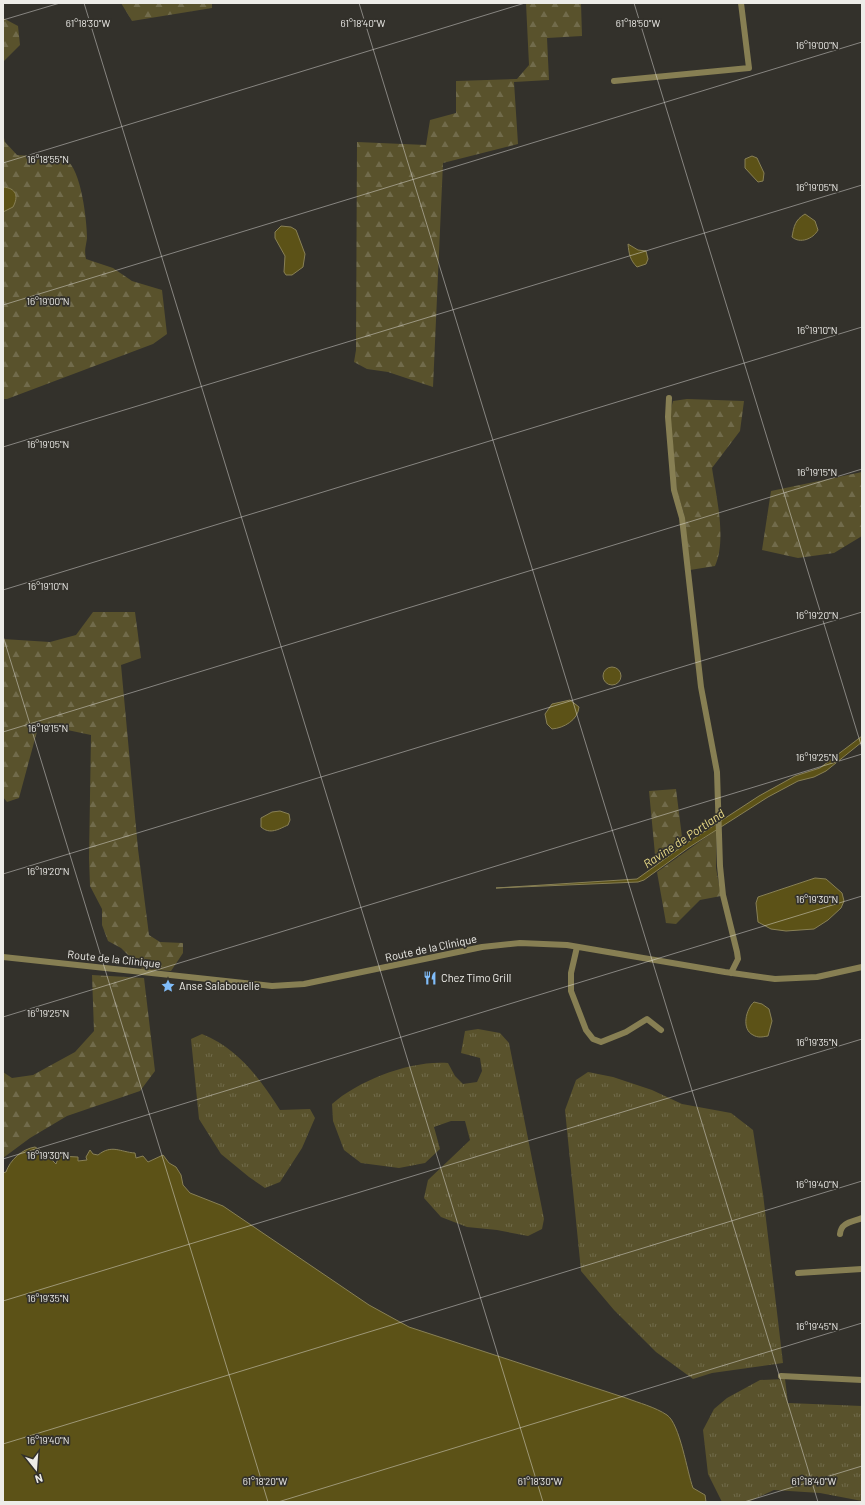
<svg xmlns="http://www.w3.org/2000/svg" width="865" height="1505" font-family="Barlow,sans-serif">
	<defs>
		<pattern id="grass-tufts" width="24" height="20" patternUnits="userSpaceOnUse"><rect width="24" height="20" fill="#59522c"/><path d="M3 7l-1-3M5 7V3M7 7l1-3M15 17l-1-3M17 17v-4M19 17l1-3" fill="none" stroke="#716b4b"/></pattern>
		<pattern id="forest-firs" width="22" height="20" patternUnits="userSpaceOnUse"><rect width="22" height="20" fill="#59522c"/><path d="M5 1l3.5 6h-7zM16 11l3.5 6h-7z" fill="#716b4b"/></pattern>
	</defs>
	<rect width="100%" height="100%" fill="#33312b"/>
	<path fill="url(#grass-tufts)" d="M478 1029 500 1033 509 1043 544 1219 542 1229 528 1236 497 1230 467 1227 441 1217 424 1198 428 1180 470 1140 465 1121H451L434 1127 440 1149 425 1163 399 1168 361 1163 344 1150 333 1121 332 1104C359 1080 411 1060 448 1063L455 1076 463 1084 477 1082 482 1071 480 1058 461 1053 465 1031Z
		M202 1034C239 1049 259 1078 280 1110L310 1109 315 1118 302 1148 280 1182 265 1188 249 1177 221 1154 199 1119 191 1039Z
		M588 1072 613 1077 652 1090 682 1104 731 1113 753 1130 763 1194 783 1363 712 1373 693 1379 656 1352 614 1310 581 1271 565 1110 576 1080Z
		M785 1379 788 1403 862 1406V1501L820 1493 774 1490 748 1502H722L708 1474 703 1430 714 1409 727 1398 760 1380Z"/>
	<path fill="url(#forest-firs)" d="M121 3H212V8L132 21Z
		M526 3H581L582 36 547 38 549 80 514 82 518 144 443 163 433 387 388 372 367 369 354 362 356 350 357 142 426 145 430 120 456 113V81L517 79 529 65Z
		M3 18 18 26 20 45 3 62Z
		M3 134 5 142 17 155C27 156 58 156 66 160 81 168 87 221 87 238 86 247 84 249 86 259L113 268 132 281 162 290 167 334 153 344 7 399H3Z
		M687 399 744 401 740 431 712 468C716 495 727 540 715 566L690 570 684 514 677 491 670 413 673 401Z
		M862 472V536L834 553 798 558 762 550 771 491Z
		M93 612H135L141 658 121 665 138 849 149 935 160 942 183 943V953L171 971 142 969 121 948 108 941 102 925V909L90 886 89 858 91 735 39 724 19 798 7 802 3 797V639L50 642 76 635Z
		M676 789 683 845 656 865 649 791Z
		M716 830V868L721 896 700 900 676 924 666 923 657 872Z
		M92 975 144 978 155 1071 140 1091 67 1116 30 1138 3 1158V1072L12 1078 33 1075 75 1052 94 1031Z"/>
	<path fill="#5c5217" stroke="#888056" d="M752 156 757 158 764 173 763 181 758 182 745 168V159Z
		M3 187C16 188 19 196 13 207L3 212Z
		M805 214 815 221 818 230C813 239 800 244 792 237 794 226 795 220 805 214Z
		M281 226 291 227 296 230 305 254 303 267 292 275H286L284 272 285 256 275 238V232Z
		M628 244 638 250 646 251 648 259 646 264 637 267C630 260 629 254 628 244Z
		M603 676a9 9 0 1 1 18 0a9 9 0 1 1-18 0Z
		M570 700 579 707C578 720 564 728 552 729L547 724 545 714 552 704Z
		M862 736V742L826 771 814 777 798 781 768 797 688 848 644 880 638 882 496 888 637 879 687 843 759 796 795 776 820 768Z
		M280 811 289 814 290 820 288 825C279 829 270 835 261 827V818L272 812Z
		M815 878 826 879 842 893 844 901 841 908 828 920 814 929 786 931 771 929 758 922 756 903 758 897Z
		M754 1002 762 1004 769 1009 772 1021 768 1036C762 1037 758 1038 753 1035 741 1029 746 1009 754 1002Z
		M35 1147 40 1150 41 1156 50 1158 56 1164 59 1156 78 1157V1161L87 1160 86 1157 90 1150 93 1154 98 1155C112 1144 120 1152 135 1153L136 1158 143 1156 148 1162 163 1155 169 1163 176 1167 181 1175 183 1185 190 1193 223 1206 369 1305 409 1327 626 1398C639 1403 655 1407 667 1415 680 1424 687 1472 693 1488L705 1495 706 1502H3V1173L6 1172C10 1160 22 1149 35 1147Z"/>
	<g fill="none" stroke-linecap="round" stroke-linejoin="round">
		<path stroke="#877f53" stroke-width="6" d="M614 81 749 68 741 3
			M669 398 668 417 674 490 682 518 701 687 717 772 720 866 723 895 737 952 738 959 731 973
			M577 947 571 973V991L586 1030 593 1039 601 1042 626 1032 647 1019 661 1030
			M3 957 272 986 304 984 482 947 520 943 567 945 725 972 775 979 817 977 862 967
			M840 1234C841 1222 853 1222 862 1218
			M798 1273 862 1269
			M781 1376 862 1380"/>
	</g>
	<path fill="none" stroke="#edece8" stroke-width="1" stroke-opacity="0.45" d="M84 3 543 1502M359 3 818 1502M634 3 862 748M3 20 60 3M3 163 525 3M3 305 862 42M3 447 862 185M3 590 862 327M3 636 268 1502M3 732 862 469M3 874 862 612M3 1017 862 754M3 1159 862 896M3 1301 862 1039M3 1444 862 1181M278 1502 862 1323M744 1502 862 1466"/>
	<defs>
		<g id="restaurant-bare" transform="scale(1.08)"><path d="M-5-6h1v4h1v-4h1v4h1v-4h1v5L-1.5 .5V6h-2V.5L-5-1ZM5-6V6H3V1.5H1.5Q1.5-4 5-6Z" fill="#80bdfa" stroke="#33312b" stroke-width="2.5" paint-order="stroke"/></g>
		<g id="sight-bare" transform="scale(1.08)"><path d="M0-6L1.8-2.2L6-1.7L2.9 1.2L3.7 5.4L0 3.3L-3.7 5.4L-2.9 1.2L-6-1.7L-1.8-2.2Z" fill="#80bdfa" stroke="#33312b" stroke-width="2.5" paint-order="stroke"/></g>
	</defs>
	<g fill-rule="evenodd">
		<use href="#restaurant-bare" x="430" y="978"/>
		<use href="#sight-bare" x="168" y="986"/>
	</g>
	<g text-anchor="middle" stroke-width="3.5" stroke-linejoin="round" paint-order="stroke">
		<g font-size="11" fill="#edece8" stroke="#33312b">
			<text transform="translate(431 948) rotate(-12)" y="4">Route de la Clinique</text>
			<text transform="translate(114 959) rotate(6)" y="4">Route de la Clinique</text>
		</g>
		<g font-size="11" fill="#edece8" stroke="#33312b" text-anchor="start">
			<text x="441" y="982">Chez Timo Grill</text>
			<text x="179" y="990">Anse Salabouelle</text>
		</g>
		<g font-size="12" font-style="italic" fill="#edde88" stroke="#33312b">
			<text transform="translate(684 839) rotate(-34)" y="4">Ravine de Portland</text>
		</g>
	</g>
	<g font-size="10" text-anchor="middle" fill="#edece8" stroke="#33312b" stroke-width="3.5" stroke-linejoin="round" paint-order="stroke">
		<text x="88" y="27">61°18'30"W</text>
		<text x="363" y="27">61°18'40"W</text>
		<text x="638" y="27">61°18'50"W</text>
		<text x="817" y="49">16°19'00"N</text>
		<text x="48" y="163">16°18'55"N</text>
		<text x="817" y="191">16°19'05"N</text>
		<text x="48" y="305">16°19'00"N</text>
		<text x="817" y="334">16°19'10"N</text>
		<text x="48" y="448">16°19'05"N</text>
		<text x="817" y="476">16°19'15"N</text>
		<text x="48" y="590">16°19'10"N</text>
		<text x="817" y="619">16°19'20"N</text>
		<text x="48" y="732">16°19'15"N</text>
		<text x="817" y="761">16°19'25"N</text>
		<text x="48" y="875">16°19'20"N</text>
		<text x="817" y="903">16°19'30"N</text>
		<text x="48" y="1017">16°19'25"N</text>
		<text x="817" y="1046">16°19'35"N</text>
		<text x="48" y="1159">16°19'30"N</text>
		<text x="817" y="1188">16°19'40"N</text>
		<text x="48" y="1302">16°19'35"N</text>
		<text x="817" y="1330">16°19'45"N</text>
		<text x="48" y="1444">16°19'40"N</text>
		<text x="265" y="1485">61°18'20"W</text>
		<text x="540" y="1485">61°18'30"W</text>
		<text x="814" y="1485">61°18'40"W</text>
	</g>
	<rect width="865" height="1505" fill="none" stroke="#edece8" stroke-width="8"/>
	<g transform="translate(36 1469) rotate(163)" stroke="#33312b" stroke-width="3" paint-order="stroke">
	<path d="M0-3L7 15L0 10L-7 15Z" fill="#edece8"/>
	<text y="-6" font-size="11" font-weight="bold" text-anchor="middle" fill="#edece8">N</text>
	</g>
</svg>
